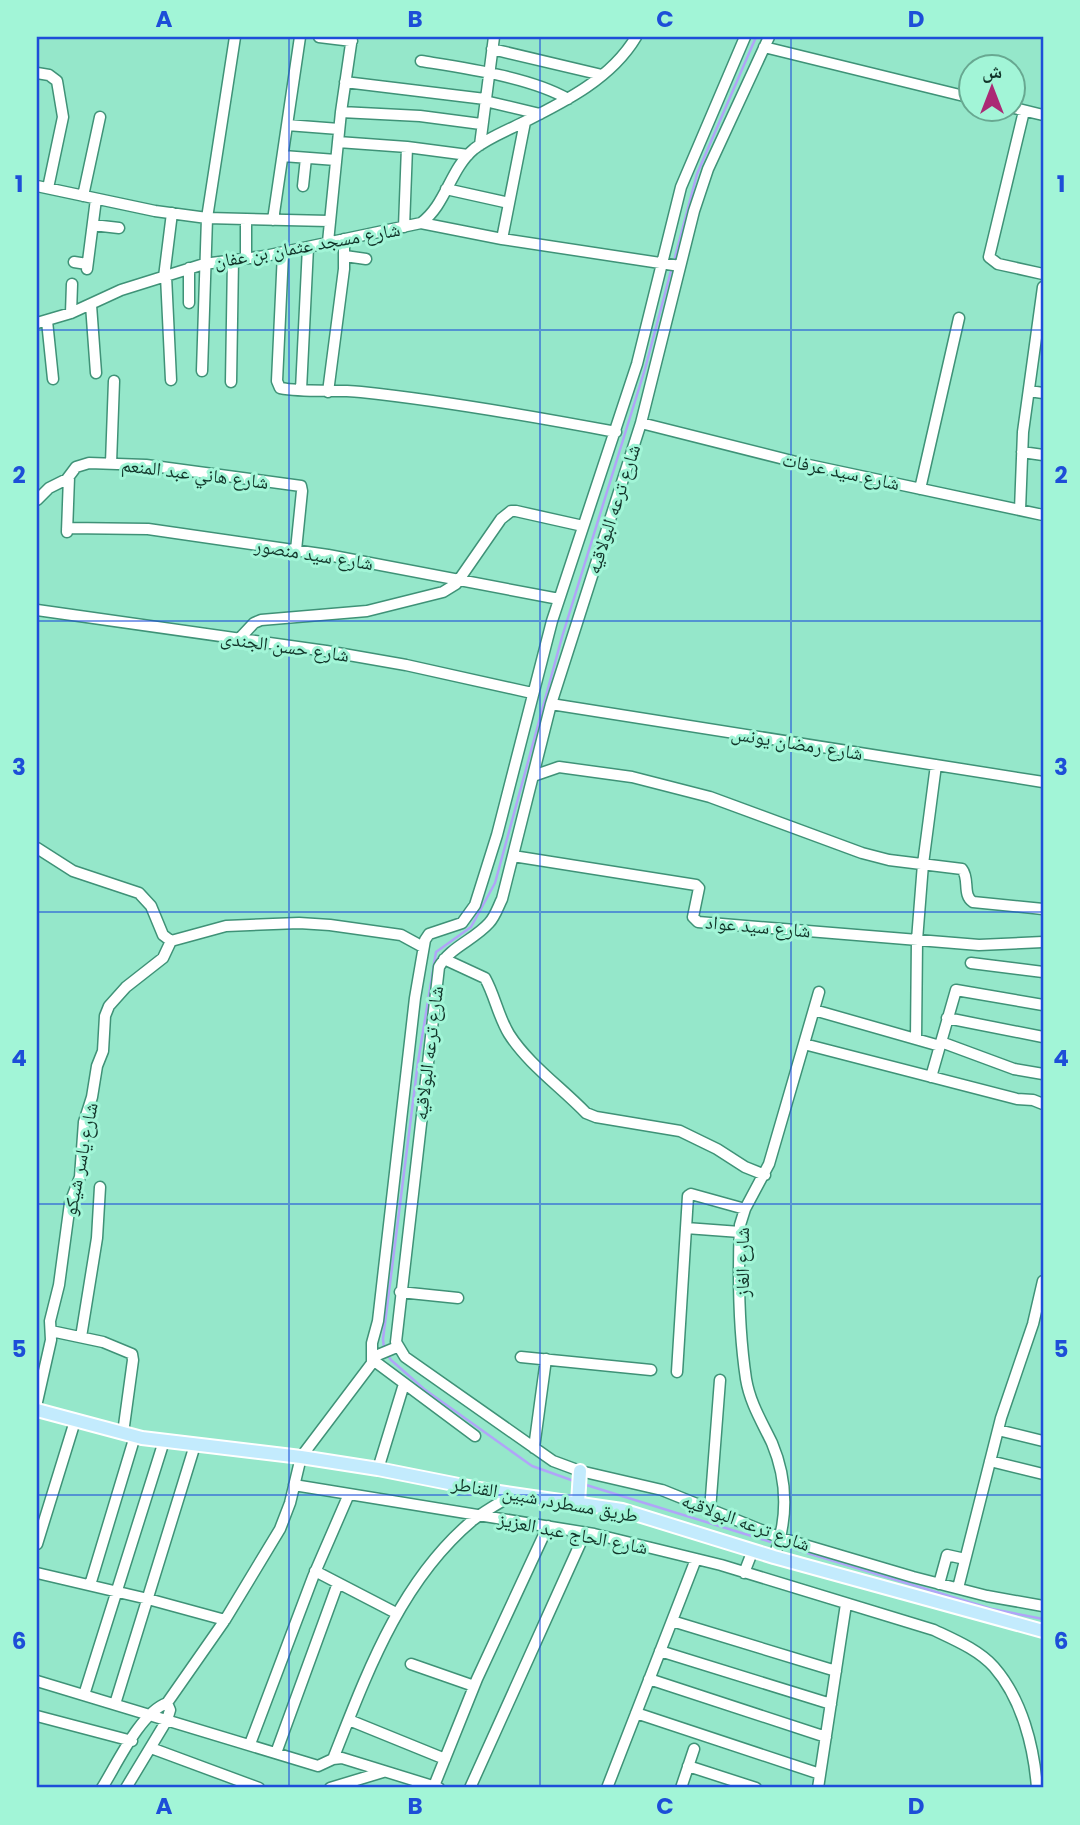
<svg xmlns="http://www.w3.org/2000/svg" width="1080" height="1825" font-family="Poppins,'Noto Naskh Arabic',sans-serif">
	<rect width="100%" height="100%" fill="#95e7ca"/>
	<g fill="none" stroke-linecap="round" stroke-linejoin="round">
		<path stroke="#b0a5f8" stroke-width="2.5" d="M674 261 697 174 756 37
			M384 1348 383 1339 418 1062 436 952 471 927 495 883 562 637 645 369 672 267
			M387 1354 391 1360 424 1389 532 1466 574 1481
			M583 1484 774 1543
			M781 1545 992 1609 1043 1619"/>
		<g stroke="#3f9277" stroke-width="13">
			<path id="minor" d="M319 37 352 41
				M769 37 708 169 694 211 641 423 551 704 502 899C498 907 495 917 489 923 474 940 450 947 439 967L396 1342 405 1357 553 1461 580 1471 662 1490 781 1538 913 1577 987 1596 1043 1606
				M764 47 972 98
				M492 49 602 75
				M421 61C464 68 530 77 568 99
				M37 73 49 75 57 81 63 117 48 188
				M345 82 485 99
				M485 101 540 114
				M1014 108 1043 115
				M1024 111 989 257 998 264 1043 274
				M341 112 420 116 481 124
				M287 125 339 129
				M338 142 407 147 468 155
				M480 145 494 37
				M283 156 336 160
				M37 186 155 211 207 218 329 221
				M303 186 306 158
				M446 189 509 203
				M83 196 100 117
				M246 220V258
				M273 220 300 37
				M421 223 502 239 680 266
				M93 225 119 228
				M404 227 407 147
				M502 239 525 122
				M328 242 341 112 352 37
				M283 253 277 381 280 388C307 393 334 389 361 392 446 401 531 416 616 432
				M345 256 366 259
				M74 262 87 264
				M87 269 96 199
				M166 276 171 380
				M164 277 172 213
				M189 303V268
				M91 305 96 373
				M71 313 72 284
				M47 321 53 379
				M37 323 71 313 121 290 204 264 265 256 421 223C446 205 450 169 474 149 488 138 506 131 522 123 564 102 611 79 636 37
				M202 371 207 218 235 37
				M231 382 233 259
				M301 390 308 247
				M1029 391 1043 393
				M328 392 344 269V239
				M641 423 804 464 1043 515
				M1022 452 1043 455
				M111 463 114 381
				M920 489 959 318
				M37 500 49 488 67 479 76 467 89 463 146 465 301 486 302 491 296 550
				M1020 510 1023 432 1043 287
				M67 528 148 529 328 555 559 599
				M67 532 69 477
				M37 610 326 651 406 665 532 693
				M239 639 254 623 261 620 367 611 443 592 456 584 501 519 511 511H516L583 526
				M551 704 1043 782
				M533 776 559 767 632 777 710 797 862 853 889 860 962 869C970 879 962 895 973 902L1043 909
				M37 848 73 871 139 893 151 906 163 935 171 941 226 926 299 923 330 925 401 935 423 947
				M513 856 696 885 699 888 693 917 698 922 979 945 1043 942
				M444 959 485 978C495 996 498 1016 509 1034 528 1064 561 1087 586 1113L596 1117 680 1131 717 1149 745 1167 765 1175
				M971 963 1043 972
				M814 1010 940 1046
				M947 1018 1043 1037
				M916 1039 917 940 923 864 936 765
				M941 1042 1014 1069 1043 1074
				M804 1044 1017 1099 1033 1100 1043 1104
				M931 1077 956 990 1043 1005
				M686 1228 740 1232
				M400 1292 458 1298
				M51 1331 103 1342 132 1354 133 1360 123 1433
				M81 1337 97 1238 100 1187
				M373 1357 397 1347
				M521 1357 651 1370
				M373 1360 475 1436
				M677 1372 688 1196 691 1194 745 1209
				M37 1402 51 1340 50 1321 59 1285 70 1203 80 1177 84 1122 92 1097 97 1066 103 1051 105 1016 109 1006 126 987 163 958 171 941
				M998 1430 1043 1441
				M534 1448 546 1359
				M990 1461 1043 1474
				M378 1469 404 1384
				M294 1485 594 1534 721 1565 934 1630C955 1640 979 1650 994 1667 1022 1699 1034 1747 1037 1788
				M710 1510 720 1380
				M37 1544 75 1421
				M774 1557C788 1519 788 1481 772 1443 762 1422 750 1403 746 1379 739 1332 738 1273 740 1225L745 1209 769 1164 819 992
				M315 1571 396 1613
				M37 1573 148 1599 225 1620
				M744 1573 753 1550
				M939 1584 947 1555 965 1559
				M90 1585 135 1436
				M958 1588 1001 1418 1033 1324 1043 1281
				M672 1621 836 1671
				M660 1651 831 1704
				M411 1664 474 1686
				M649 1679 826 1737
				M37 1681 318 1766 333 1759 342 1758 439 1788
				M84 1695 164 1441
				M115 1704 195 1445
				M636 1713 820 1774
				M37 1716 132 1741
				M349 1720 445 1759
				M250 1744 313 1577 349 1494
				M151 1748 259 1788
				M276 1753 338 1583
				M333 1759C367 1673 400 1581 473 1520 486 1510 501 1502 514 1494
				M688 1766 756 1788
				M434 1786 477 1679 548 1526
				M102 1788C117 1764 140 1713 167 1703L225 1620 280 1529 290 1503 301 1457 372 1363V1343L378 1321 415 998 425 940 429 934 462 923 475 905 497 835 552 621 637 364 681 187 745 37
				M126 1788 167 1720 170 1710 167 1703
				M330 1788 383 1772
				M470 1788 585 1533
				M607 1788 696 1559
				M681 1788 694 1749
				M818 1788 846 1604"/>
		</g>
		<g stroke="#fff" stroke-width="16">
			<path id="major" d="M37 1410 142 1438 301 1457 378 1469 479 1489 622 1510 774 1557 1043 1631
				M578 1503 580 1471"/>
		</g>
		<use href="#minor" stroke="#fff" stroke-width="10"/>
		<use href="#major" stroke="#c3ebfd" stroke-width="12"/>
	</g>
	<path fill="none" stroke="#1d4ed8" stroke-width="2" stroke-opacity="0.55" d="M289 37V1788M540 37V1788M791 37V1788M37 330H1043M37 621H1043M37 912H1043M37 1204H1043M37 1495H1043"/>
	<g text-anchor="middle" stroke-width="6" stroke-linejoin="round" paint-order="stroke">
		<g font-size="19" fill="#113429" stroke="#a2f5d7">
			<text transform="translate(307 245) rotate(-10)" y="7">شارع مسجد عثمان بن عفان</text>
			<text transform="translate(841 471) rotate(12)" y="7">شارع سيد عرفات</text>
			<text transform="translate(195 473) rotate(7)" y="7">شارع هاني عبد المنعم</text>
			<text transform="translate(613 509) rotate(-72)" y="7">شارع ترعه البولاقيه</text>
			<text transform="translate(314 554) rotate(9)" y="7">شارع سيد منصور</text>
			<text transform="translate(285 646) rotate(8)" y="7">شارع حسن الجندى</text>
			<text transform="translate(797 743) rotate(9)" y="7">شارع رمضان يونس</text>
			<text transform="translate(758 926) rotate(5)" y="7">شارع سيد عواد</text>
			<text transform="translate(428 1053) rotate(-83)" y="7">شارع ترعه البولاقيه</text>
			<text transform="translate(80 1159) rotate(-79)" y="7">شارع ياسر شيكو</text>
			<text transform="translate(742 1262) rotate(-90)" y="7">شارع الغاز</text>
			<text transform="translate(545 1499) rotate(10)" y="7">طريق مسطرد, شبين القناطر</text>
			<text transform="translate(746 1522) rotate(20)" y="7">شارع ترعه البولاقيه</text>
			<text transform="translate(573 1533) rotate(11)" y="7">شارع الحاج عبد العزيز</text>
		</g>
	</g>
	<rect width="1080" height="1825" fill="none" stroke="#a2f5d7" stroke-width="77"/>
	<g transform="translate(992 88)"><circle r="33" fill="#a2f5d7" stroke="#68a891" stroke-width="2"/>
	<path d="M0-5L12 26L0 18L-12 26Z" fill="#ab2975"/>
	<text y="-10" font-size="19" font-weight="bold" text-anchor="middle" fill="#113429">ش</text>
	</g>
	<rect x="38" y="38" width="1004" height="1748" fill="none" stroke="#1d4ed8" stroke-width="2.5"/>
	<g font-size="23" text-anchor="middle" font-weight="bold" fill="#1d4ed8">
		<text x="164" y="27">A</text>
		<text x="415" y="27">B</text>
		<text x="665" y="27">C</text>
		<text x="916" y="27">D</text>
		<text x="19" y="192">1</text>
		<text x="1061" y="192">1</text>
		<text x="19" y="483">2</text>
		<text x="1061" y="483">2</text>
		<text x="19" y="775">3</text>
		<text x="1061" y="775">3</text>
		<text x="19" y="1066">4</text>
		<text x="1061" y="1066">4</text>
		<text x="19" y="1357">5</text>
		<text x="1061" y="1357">5</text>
		<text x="19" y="1649">6</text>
		<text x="1061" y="1649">6</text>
		<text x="164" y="1814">A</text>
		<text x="415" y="1814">B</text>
		<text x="665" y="1814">C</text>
		<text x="916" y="1814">D</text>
	</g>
</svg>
